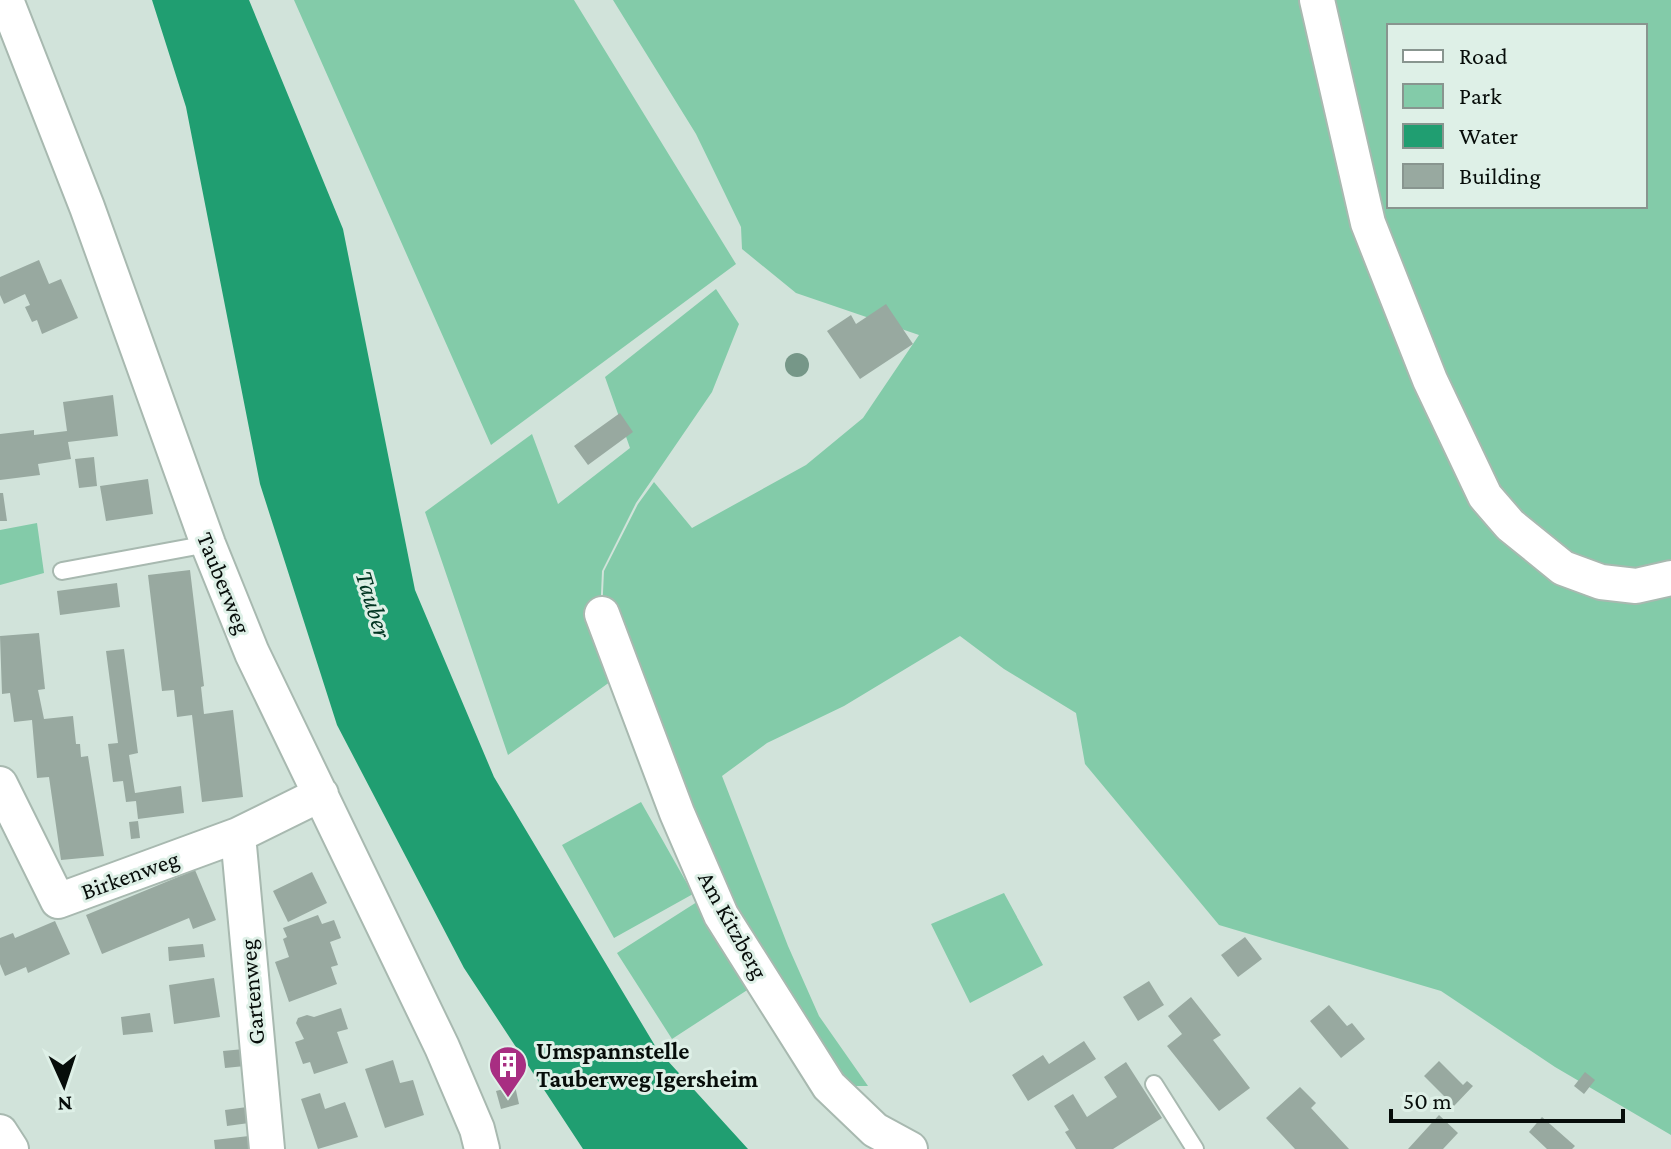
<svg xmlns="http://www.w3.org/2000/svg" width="1671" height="1149" font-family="'Crimson Pro',serif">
	<rect width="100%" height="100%" fill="#d1e3da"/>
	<path fill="#83cba9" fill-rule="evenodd" d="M294 0H574L736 264 491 445Z
		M613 0H1671V1135L1555 1067 1441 991 1219 925 1085 764 1076 713 1004 669 960 636 844 706 767 743 722 776 788 946 819 1016 868 1086H829L721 915 602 614 604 571 638 504 654 482 692 528 806 465 863 418 919 335 796 293 742 249 741 227 696 134ZM1389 26H1645V206H1389Z
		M716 289 739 324 712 392 636 503 602 571 600 617 621 674 508 755 425 512 532 434 558 504 630 448 605 377Z
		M37 523 44 573 0 585V530Z
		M641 802 693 894 614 938 562 845Z
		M1004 893 1043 965 970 1003 931 924Z
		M700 900 755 985 672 1039 617 953Z"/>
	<path fill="#209e71" d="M152 0H249L343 229 415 590 494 777 657 1049 748 1149H583L464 968 337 725 260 484 186 107Z"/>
	<path fill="#98a9a0" d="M39 260 49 284 61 279 78 318 42 334 37 320 32 322 25 307 30 305 25 294 4 304 0 295V277Z
		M886 304 913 344 860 379 827 331 851 315 856 324Z
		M113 395 118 436 68 442 71 459 38 464 40 475 0 480V434L34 430V435L67 431 63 402Z
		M620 413 633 432 588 465 574 446Z
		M94 457 97 486 79 488 75 459Z
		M148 479 153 514 106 521 100 486Z
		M0 493H3L7 521H0Z
		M190 570 204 686 201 687 204 714 233 710 243 797 202 802 192 715 177 717 174 690 162 691 148 575Z
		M117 583 120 607 60 615 57 591Z
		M39 633 45 689 38 690 44 719 73 716 76 744H80L81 757 88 756 104 856 61 860 49 777 37 778 32 720 14 722 10 693 2 694 0 636Z
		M124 649 138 753 129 755 135 793 181 786 184 813 138 819 136 801 126 802 123 781 113 782 108 744 118 743 106 651Z
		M138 821 140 838 131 839 129 822Z
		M195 870 216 920 193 929 189 918 102 954 86 915Z
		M312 872 327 903 288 922 273 891Z
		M318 915 322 924 334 920 341 938 330 942 338 965 331 967 337 984 289 1002 275 962 289 957 283 939 287 937 283 928Z
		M55 921 70 954 28 973 26 967 5 976 0 964V938L13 933 15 938Z
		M1245 937 1262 959 1238 977 1221 955Z
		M203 944 205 957 169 961 168 947Z
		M214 978 220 1017 174 1024 169 985Z
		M1149 981 1164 1005 1138 1021 1123 997Z
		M1191 997 1221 1035 1213 1040 1250 1088 1219 1111 1167 1046 1182 1034 1168 1016Z
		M1329 1005 1347 1026 1352 1023 1365 1039 1341 1058 1310 1021Z
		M341 1008 348 1029 337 1032 348 1063 314 1074 310 1062 303 1064 295 1042 304 1039 296 1023 298 1018 307 1015 314 1017Z
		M150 1013 153 1032 123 1035 121 1017Z
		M1084 1041 1096 1059 1028 1101 1012 1075 1043 1055 1049 1064Z
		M244 1049 245 1066 225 1068 223 1051Z
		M393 1060 400 1083 413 1080 424 1115 385 1128 365 1069Z
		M1439 1061 1463 1085 1467 1081 1473 1086 1454 1106 1424 1076Z
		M1126 1062 1162 1118 1113 1149H1076L1065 1132 1069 1130 1054 1106 1073 1094 1087 1117 1117 1097 1104 1077Z
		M1585 1072 1595 1080 1584 1094 1574 1086Z
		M515 1086 519 1104 501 1109 496 1091Z
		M1300 1087 1316 1103 1311 1108 1349 1149H1295L1266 1118Z
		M320 1093 325 1109 345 1102 358 1137 318 1149 301 1099Z
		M247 1107 249 1123 227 1126 225 1110Z
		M1439 1115 1458 1133 1443 1149H1408Z
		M1542 1117 1575 1146 1572 1149H1547L1529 1132Z
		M249 1136 251 1149H215L214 1140Z"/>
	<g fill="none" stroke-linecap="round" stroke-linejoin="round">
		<g stroke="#a8b9b0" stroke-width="20">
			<path id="service" d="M62 571 208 544
				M1154 1084 1195 1149"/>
		</g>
		<g stroke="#a8b9b0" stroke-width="38">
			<path id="minor" d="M6 0 87 207 208 544 252 653 442 1047 477 1129 482 1149
				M1317 0 1368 223 1430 380 1485 496 1510 525 1563 568 1601 582 1636 586 1671 578
				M602 614 677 813 721 915 829 1086 875 1130 910 1149
				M0 784 58 901 238 835 321 794
				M238 835 267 1149
				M0 1132 11 1149"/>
		</g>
		<use href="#service" stroke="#fff" stroke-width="16"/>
		<use href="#minor" stroke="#fff" stroke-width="34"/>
	</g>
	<circle fill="#769788" cx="797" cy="365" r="12"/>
	<defs>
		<g id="building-pin" transform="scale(2)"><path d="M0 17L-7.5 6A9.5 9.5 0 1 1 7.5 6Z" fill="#a82e82" stroke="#def0e7"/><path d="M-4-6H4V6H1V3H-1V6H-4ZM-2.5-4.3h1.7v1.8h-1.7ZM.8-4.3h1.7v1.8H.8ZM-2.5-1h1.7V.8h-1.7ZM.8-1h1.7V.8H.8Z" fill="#fff"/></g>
	</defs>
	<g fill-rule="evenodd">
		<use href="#building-pin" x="508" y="1065"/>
	</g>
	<g text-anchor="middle" stroke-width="6" stroke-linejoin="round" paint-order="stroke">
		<g font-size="24" fill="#070d0a" stroke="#def0e7">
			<text transform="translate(224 583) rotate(68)" y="8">Tauberweg</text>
			<text transform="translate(130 875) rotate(-20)" y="8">Birkenweg</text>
			<text transform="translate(733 925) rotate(61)" y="8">Am Kitzberg</text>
			<text transform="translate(252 992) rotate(-95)" y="8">Gartenweg</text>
		</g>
		<g font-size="24" font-weight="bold" fill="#070d0a" stroke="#def0e7" text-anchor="start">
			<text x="536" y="1059">Umspannstelle<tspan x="536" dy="28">Tauberweg Igersheim</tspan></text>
		</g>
		<g font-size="26" font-style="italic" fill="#003421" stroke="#def0e7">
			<text transform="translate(374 604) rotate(73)" y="9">Tauber</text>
		</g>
	</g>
	<rect x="1387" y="24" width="260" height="184" fill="#def0e7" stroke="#88958f" stroke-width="2"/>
	<rect x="1403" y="50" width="40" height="12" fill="#ffffff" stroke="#88958f" stroke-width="2"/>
	<text x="1459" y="64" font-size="24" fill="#070d0a">Road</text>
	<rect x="1403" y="84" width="40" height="24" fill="#83cba9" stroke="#88958f" stroke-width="2"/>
	<text x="1459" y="104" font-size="24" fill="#070d0a">Park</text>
	<rect x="1403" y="124" width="40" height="24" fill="#209e71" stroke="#88958f" stroke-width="2"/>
	<text x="1459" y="144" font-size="24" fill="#070d0a">Water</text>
	<rect x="1403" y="164" width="40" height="24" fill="#98a9a0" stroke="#88958f" stroke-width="2"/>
	<text x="1459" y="184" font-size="24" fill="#070d0a">Building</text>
	<g transform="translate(64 1085) rotate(177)" stroke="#def0e7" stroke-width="6" paint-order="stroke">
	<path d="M0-6L14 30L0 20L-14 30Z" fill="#070d0a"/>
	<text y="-12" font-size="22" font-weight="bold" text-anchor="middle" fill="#070d0a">N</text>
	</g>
	<path d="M1391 1109v12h232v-12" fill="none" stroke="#070d0a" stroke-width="4"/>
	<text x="1403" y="1109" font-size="24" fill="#070d0a" stroke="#def0e7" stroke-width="6" paint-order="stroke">50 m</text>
</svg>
